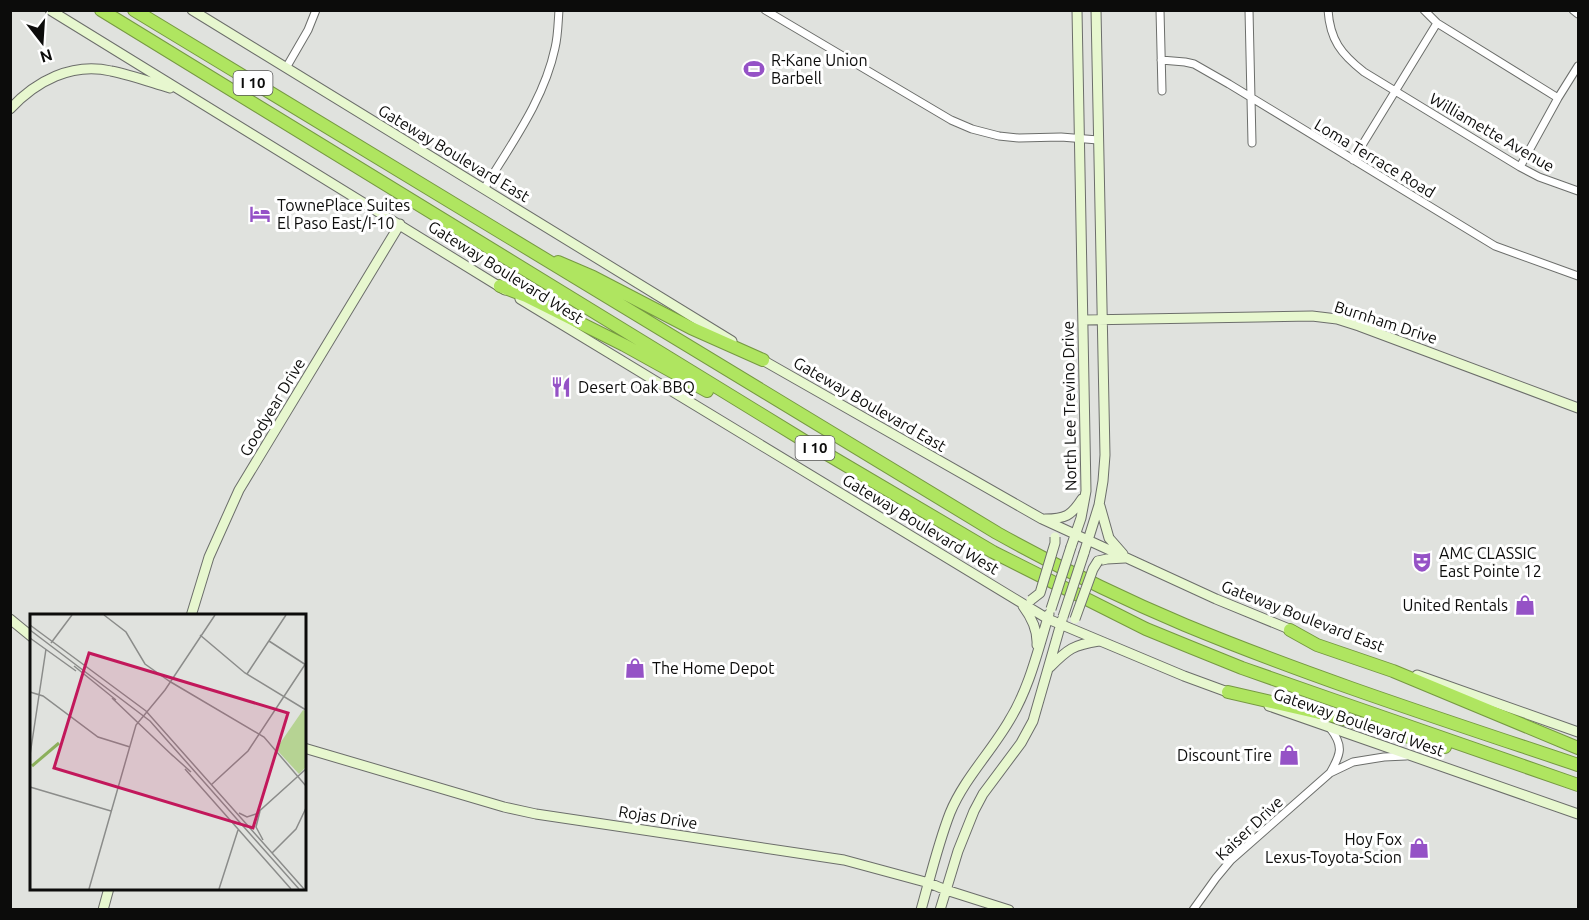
<svg xmlns="http://www.w3.org/2000/svg" width="1589" height="920" font-family="Ubuntu,sans-serif">
	<rect width="100%" height="100%" fill="#e0e2de"/>
	<g fill="none" stroke-linecap="round" stroke-linejoin="round">
		<g stroke="#6c6e6b" stroke-width="9">
			<path id="street" d="M765 10 951 120 972 129 999 136 1019 138 1061 137 1098 140
				M1160 10 1162 91
				M1249 10 1252 143
				M1328 10C1330 40 1341 54 1364 72L1520 167 1539 177 1578 191
				M1424 10 1437 23 1558 98
				M1573 10 1578 14
				M1161 60 1185 62 1194 64 1229 84 1495 246 1578 276
				M286 68 308 30 316 10
				M1353 160 1437 23
				M1520 167 1558 98 1578 66
				M484 189C511 144 544 100 555 48 558 36 558 23 559 10
				M1330 773C1341 754 1344 746 1330 728
				M1193 910 1216 878 1231 860 1330 773 1353 762 1384 757 1406 756"/>
		</g>
		<g stroke="#6c6e6b" stroke-width="11">
			<path id="secondary" d="M50 10 505 290
				M192 10 732 341
				M10 109C36 81 72 62 111 71 131 75 150 82 170 88
				M520 299 1048 619 1184 676 1233 694
				M1083 320 1312 316 1337 319 1359 326 1578 408
				M759 358 1042 519 1216 599 1294 631
				M1100 506 1109 538 1123 554
				M1045 519C1065 519 1071 516 1082 499
				M1071 547 1081 518 1086 491 1077 10
				M1084 553 1099 505 1103 481 1105 455 1096 10
				M1098 561 1107 559 1125 558
				M1023 606C1032 618 1038 630 1037 645
				M191 616 209 557 239 490 400 224
				M10 619 32 637
				M1050 667C1068 649 1073 645 1099 641
				M1417 675 1578 732
				M1269 706 1578 814
				M304 748 504 807 536 814 844 860 929 883 946 890 1009 910
				M103 910 109 888
				M921 910C930 878 938 844 950 813 964 779 991 752 1009 721 1029 689 1038 650 1049 614
				M940 910 958 851 974 811 983 794 1021 743 1033 721 1062 620"/>
		</g>
		<g stroke="#769942" stroke-width="14">
			<path id="highway" d="M101 10 803 440 993 552 1146 629 1190 647 1242 668 1342 703 1578 785
				M134 10 997 533C1058 567 1121 598 1185 625 1313 678 1447 721 1578 765
				M558 262 593 277 691 328 763 360
				M500 286 526 296 624 345 707 391
				M1290 630 1317 645 1393 671 1578 748
				M1228 692 1337 717 1445 747"/>
		</g>
		<use href="#street" stroke="#fff" stroke-width="7"/>
		<use href="#secondary" stroke="#e7f7cf" stroke-width="9"/>
		<use href="#highway" stroke="#afe560" stroke-width="12"/>
		<g stroke="#6c6e6b" stroke-width="11" stroke-linecap="butt">
			<path id="secondary-bridge" d="M1031 600 1040 593 1055 543V537
				M1051 609 1071 547
				M1063 617 1084 553
				M1075 619 1093 569 1098 561"/>
		</g>
		<use href="#secondary-bridge" stroke="#e7f7cf" stroke-width="9"/>
	</g>
	<defs>
		<g id="stadium-bare" transform="scale(1.62)"><path d="M0-5a6.5 5 0 1 0 0 10a6.5 5 0 1 0 0-10ZM-3.5-1.8h7v3.6h-7Z" fill="#9552c6" stroke="#fff" stroke-width="2.5" paint-order="stroke"/></g>
		<g id="hotel-bare" transform="scale(1.62)"><path d="M-6-4.5h1.5V1H6V5H4.5V3h-9V5H-6ZM-4 0a1.8 1.8 0 1 1 3.6 0ZM.5 0V-2.5h3Q6-2.5 6 0Z" fill="#9552c6" stroke="#fff" stroke-width="2.5" paint-order="stroke"/></g>
		<g id="restaurant-bare" transform="scale(1.62)"><path d="M-5-6h1v4h1v-4h1v4h1v-4h1v5L-1.5 .5V6h-2V.5L-5-1ZM5-6V6H3V1.5H1.5Q1.5-4 5-6Z" fill="#9552c6" stroke="#fff" stroke-width="2.5" paint-order="stroke"/></g>
		<g id="theatre-bare" transform="scale(1.62)"><path d="M-5-5.5Q0-4 5-5.5V0Q5 5 0 6Q-5 5-5 0ZM-3.3-2.5H-1v1.5H-3.3ZM1-2.5H3.3v1.5H1ZM-2.8 1Q0 5.5 2.8 1Z" fill="#9552c6" stroke="#fff" stroke-width="2.5" paint-order="stroke"/></g>
		<g id="shop-bare" transform="scale(1.62)"><path d="M-5-2.5h2.3a2.7 3.5 0 0 1 5.4 0H5L5.5 6h-11ZM-1.5-2.5h3a1.5 2.3 0 0 0-3 0Z" fill="#9552c6" stroke="#fff" stroke-width="2.5" paint-order="stroke"/></g>
	</defs>
	<g fill-rule="evenodd">
		<use href="#stadium-bare" x="754" y="69"/>
		<use href="#hotel-bare" x="260" y="214"/>
		<use href="#restaurant-bare" x="561" y="387"/>
		<use href="#theatre-bare" x="1422" y="562"/>
		<use href="#shop-bare" x="1525" y="605"/>
		<use href="#shop-bare" x="635" y="668"/>
		<use href="#shop-bare" x="1289" y="755"/>
		<use href="#shop-bare" x="1419" y="848"/>
	</g>
	<g text-anchor="middle" stroke-width="6" stroke-linejoin="round" paint-order="stroke">
		<g fill="#fff" stroke="#555554" stroke-width="1.5">
			<rect x="233.5" y="71" width="39" height="24" rx="4.5"/>
			<rect x="795.5" y="436" width="39" height="24" rx="4.5"/>
		</g>
		<g font-size="15" font-weight="bold" fill="#0c0c0b">
			<text x="253" y="88">I 10</text>
			<text x="815" y="453">I 10</text>
		</g>
		<g font-size="16" fill="#0c0c0b" stroke="#fff" text-anchor="start">
			<text x="771" y="66">R-Kane Union<tspan x="771" dy="18">Barbell</tspan></text>
			<text x="277" y="211">TownePlace Suites<tspan x="277" dy="18">El Paso East/I-10</tspan></text>
			<text x="578" y="393">Desert Oak BBQ</text>
			<text x="1439" y="559">AMC CLASSIC<tspan x="1439" dy="18">East Pointe 12</tspan></text>
			<text x="1508" y="611" text-anchor="end">United Rentals</text>
			<text x="652" y="674">The Home Depot</text>
			<text x="1272" y="761" text-anchor="end">Discount Tire</text>
			<text x="1402" y="845" text-anchor="end">Hoy Fox<tspan x="1402" dy="18">Lexus-Toyota-Scion</tspan></text>
		</g>
		<g font-size="16" fill="#0c0c0b" stroke="#fff">
			<text transform="translate(1492 132) rotate(30)" y="6">Williamette Avenue</text>
			<text transform="translate(454 153) rotate(31)" y="6">Gateway Boulevard East</text>
			<text transform="translate(1375 158) rotate(31)" y="6">Loma Terrace Road</text>
			<text transform="translate(506 272) rotate(32)" y="6">Gateway Boulevard West</text>
			<text transform="translate(1386 322) rotate(18)" y="6">Burnham Drive</text>
			<text transform="translate(870 404) rotate(30)" y="6">Gateway Boulevard East</text>
			<text transform="translate(1069 406) rotate(-91)" y="6">North Lee Trevino Drive</text>
			<text transform="translate(272 407) rotate(-59)" y="6">Goodyear Drive</text>
			<text transform="translate(921 524) rotate(31)" y="6">Gateway Boulevard West</text>
			<text transform="translate(1303 616) rotate(21)" y="6">Gateway Boulevard East</text>
			<text transform="translate(1359 722) rotate(19)" y="6">Gateway Boulevard West</text>
			<text transform="translate(658 817) rotate(9)" y="6">Rojas Drive</text>
			<text transform="translate(1249 828) rotate(-43)" y="6">Kaiser Drive</text>
		</g>
	</g>
	<g transform="translate(30 614)">
		<rect width="276" height="276" fill="#e0e2de"/>
		<path d="M273 96 276 97V153L269 160 246 135Z" fill="#b6d393"/>
		<path fill="none" stroke="#8cb05c" stroke-width="3" d="M2 152 29 129"/>
		<path fill="none" stroke="#8b8c8a" stroke-width="1.5" d="M74 1 96 18 115 50 139 67M0 11 116 97 274 275M0 16 120 107 269 275M170 21 215 59 276 96M0 24 46 57M239 27 276 51M21 29 42 1M44 52 86 86M217 60 256 1M139 67 234 123 276 172M0 78 13 82 68 123 100 133M82 84 143 142M141 140 161 158M0 141 16 35M155 155 261 275M181 171 218 137 276 49M0 173 81 197M230 197 226 213 233 226M209 199 217 203 226 200 276 155M242 239 266 215 276 194M59 275 106 111 135 76 185 1M189 275 208 216"/>
		<path fill="#c2185b" fill-opacity="0.15" stroke="#c2185b" stroke-width="3" d="M59 39 258 99 223 214 24 154Z"/>
		<rect width="276" height="276" fill="none" stroke="#0c0c0b" stroke-width="3"/>
	</g>
	<rect width="1589" height="920" fill="none" stroke="#0c0c0b" stroke-width="24"/>
	<g transform="translate(42 42) rotate(163)" stroke="#ffffff" stroke-width="4.5" paint-order="stroke">
	<path d="M0-4.5L10 22L0 15L-10 22Z" fill="#0c0c0b"/>
	<text y="-9" font-size="16" font-weight="bold" text-anchor="middle" fill="#0c0c0b">N</text>
	</g>
</svg>
